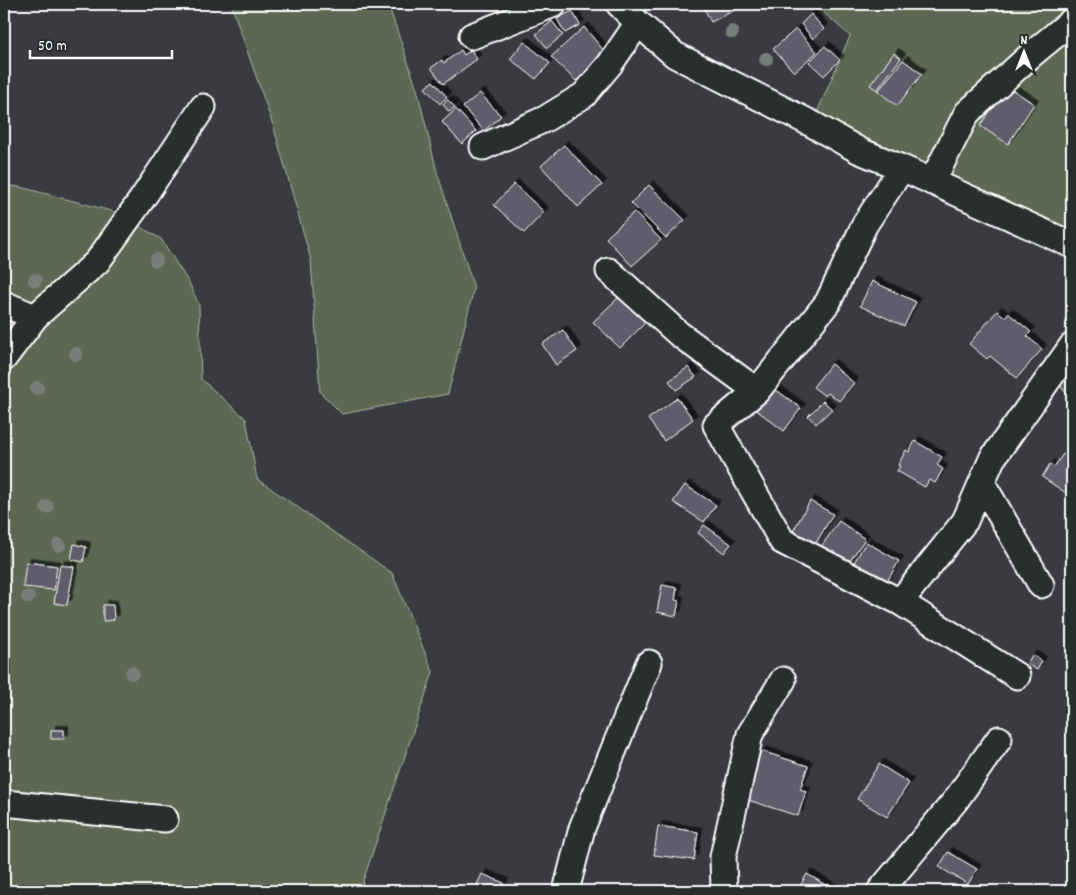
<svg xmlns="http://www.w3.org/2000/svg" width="1076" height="895" font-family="Dekko,sans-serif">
	<defs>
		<filter id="shadow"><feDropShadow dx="4.5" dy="-4.5" stdDeviation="0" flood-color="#0009"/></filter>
	</defs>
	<rect width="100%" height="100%" fill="#3a3b41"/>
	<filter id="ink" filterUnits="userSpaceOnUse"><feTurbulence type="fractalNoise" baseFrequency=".02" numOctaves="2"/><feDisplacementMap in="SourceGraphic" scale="10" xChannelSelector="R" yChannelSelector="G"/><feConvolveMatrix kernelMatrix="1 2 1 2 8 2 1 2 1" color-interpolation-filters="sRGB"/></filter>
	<g filter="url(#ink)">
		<path fill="#5b6851" stroke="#adb4a8" d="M231 4H388L417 89 437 172 474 288 448 394 342 414 320 392 311 260 274 128Z
			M814 4H1072V243L812 124 850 36Z
			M4 185 20 187 115 212 161 239 189 283 199 305 201 379 246 419 257 479 392 573 433 672 363 881 361 891H4Z"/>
		<path fill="#615b6c" stroke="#fff" filter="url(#shadow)" d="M702 4H739L741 7 711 22Z
			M755 4H768L760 10Z
			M572 11 580 25 565 33 557 19Z
			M811 14 824 29 813 39 801 24Z
			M552 21 563 35 547 48 536 34Z
			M584 27 605 52 576 81 551 57Z
			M796 29 817 52 794 72 773 49Z
			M524 42 550 63 536 79 510 59Z
			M825 46 840 60 824 76 809 62Z
			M461 50 464 55 471 50 477 59 443 84 431 68 442 60 444 63Z
			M894 53 901 58 877 90 870 85Z
			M903 60 922 74 897 106 878 91Z
			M433 81 447 97 440 104 425 88Z
			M1007 86 1034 104 1008 144 980 126Z
			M480 93 501 116 484 131 463 107Z
			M448 100 455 107 449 112 443 104Z
			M456 109 476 131 462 144 442 122Z
			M564 145 602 185 578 207 541 166Z
			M514 184 544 212 524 233 494 205Z
			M649 185 685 220 666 238 631 203Z
			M634 212 661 240 632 266 606 238Z
			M872 281 916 302 904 326 860 306Z
			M621 295 647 321 620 348 593 322Z
			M997 311 1005 317 1008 313 1031 332 1027 336 1042 349 1017 378 990 356 987 359 969 344Z
			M563 330 577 351 556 365 542 344Z
			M831 364 854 383 839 401 828 393 825 396 813 387Z
			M688 367 696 377 676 390 669 381Z
			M1068 377 1072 382V396L1070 398 1059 384Z
			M772 387 801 408 784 431 755 409Z
			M677 398 693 419 664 441 648 419Z
			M823 401 832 409 816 424 808 416Z
			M915 441 942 457 937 465 943 469 935 483 929 480 925 487 897 471 900 466 898 465 906 450 909 452Z
			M1063 454 1072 461V491L1069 495 1042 477 1050 464 1054 467Z
			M685 485 716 505 704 522 673 502Z
			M810 501 833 514 816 543 793 531Z
			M839 521 865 539 845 568 819 550Z
			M704 525 731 544 724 553 698 533Z
			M866 542 899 561 881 592 848 573Z
			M74 544 86 547 83 562 71 559Z
			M26 562 57 566 54 590 23 587Z
			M60 565 74 567 67 605 54 603Z
			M662 585 677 588 675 600 679 601 676 616 657 612Z
			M103 605H113L114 620 103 621Z
			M1032 655 1042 661 1037 670 1027 664Z
			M51 730H64V739H51Z
			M761 751 808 766 800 789 806 791 798 816 748 800 753 784 750 783Z
			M879 764 909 783 887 817 857 799Z
			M658 826 698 832 694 860 654 855Z
			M948 852 977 869 968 884 939 867Z
			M482 874 504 883 500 891H474Z
			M807 874 836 891H797Z"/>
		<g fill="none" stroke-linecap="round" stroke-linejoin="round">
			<g stroke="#fff" stroke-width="29">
				<path id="minor" d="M619 4 638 23 675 55 812 124 860 151 902 168 1072 245
					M472 36 554 4
					M483 147 545 119 584 95 610 64 638 23
					M932 182 967 113 1032 54 1072 21
					M609 271 679 334 757 391 828 302 865 224 902 168
					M4 304 35 317
					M4 358 35 317 97 262 142 199 203 107
					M757 391 716 425 782 541 900 602 1017 676
					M982 483 1041 585
					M900 602 965 521 992 459 1072 346
					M4 803 165 819
					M566 891 582 828 649 663
					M724 891 723 857 750 734 783 680
					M880 891 955 801 999 739"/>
			</g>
			<use href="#minor" stroke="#2a2d2e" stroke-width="25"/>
		</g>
		<g fill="#797e7a">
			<circle cx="732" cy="32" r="7"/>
			<circle cx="766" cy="59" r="7"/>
			<circle cx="156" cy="260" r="7"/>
			<circle cx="35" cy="280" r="7"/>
			<circle cx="76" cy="354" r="7"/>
			<circle cx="37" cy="388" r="7"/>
			<circle cx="47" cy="507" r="7"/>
			<circle cx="59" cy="545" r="7"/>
			<circle cx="28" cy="597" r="7"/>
			<circle cx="132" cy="673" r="7"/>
		</g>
	</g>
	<rect width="1076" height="895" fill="none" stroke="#2a2d2e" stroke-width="20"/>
	<rect x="10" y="10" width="1056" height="875" fill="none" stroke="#fff" stroke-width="2" filter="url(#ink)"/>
	<g transform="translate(1024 52)" stroke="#2a2d2e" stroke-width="4" paint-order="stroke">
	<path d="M0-4L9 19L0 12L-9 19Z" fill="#ffffff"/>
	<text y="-8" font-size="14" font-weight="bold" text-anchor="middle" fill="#ffffff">N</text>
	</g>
	<path d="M30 50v8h142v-8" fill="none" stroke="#ffffff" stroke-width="2.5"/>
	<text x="38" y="50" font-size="15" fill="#ffffff" stroke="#2a2d2e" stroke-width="4" paint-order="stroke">50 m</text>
</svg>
